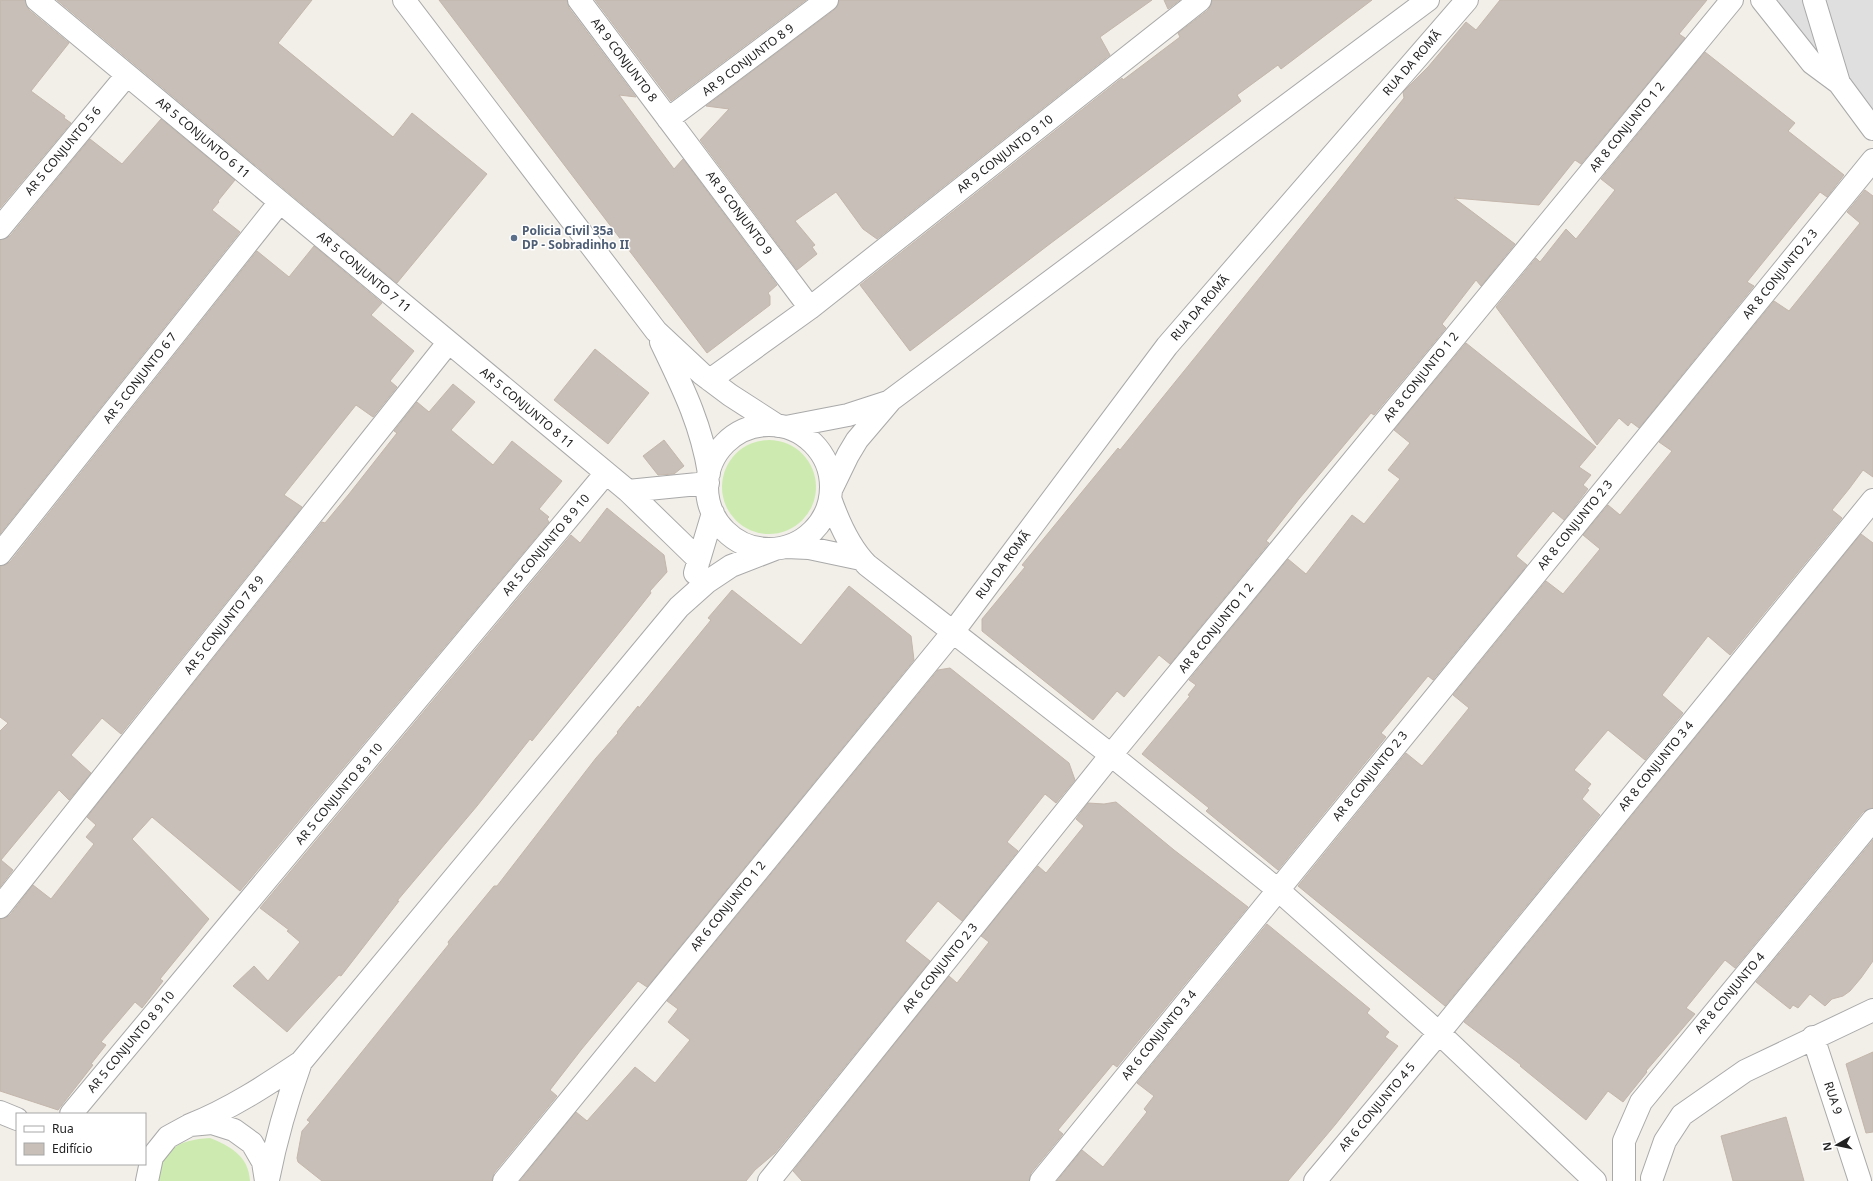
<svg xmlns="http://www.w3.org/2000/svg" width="1873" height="1181" font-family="'Noto Sans',sans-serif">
	<rect width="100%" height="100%" fill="#f2efe9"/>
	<path fill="#e0dfdf" d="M1762 0H1873V129Z"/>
	<path fill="#cdebb0" d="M722 487a47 47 0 1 1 94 0a47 47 0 1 1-94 0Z
		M210 1138C230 1146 249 1156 250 1181H155C164 1148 178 1140 210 1138Z"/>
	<path fill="#c7bfb8" stroke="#c4b6ab" d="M0 0H25L29 10 69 43 31 91 65 116 64 118 71 123 0 208Z
		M57 0H312L278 43 393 137 412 113 487 174 397 283Z
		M439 0H567L569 8 636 97 619 95 674 169 683 159 777 285 768 293 770 296V305L707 353Z
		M595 0H806L671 101Z
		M839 0H1152L1100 37 1110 55 877 239 863 229 836 192 795 221 815 245 812 247 817 254 797 270 700 140 729 109 706 106 834 10 838 5Z
		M1164 0H1180L1168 9Z
		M1212 0H1372L1281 69 1278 65 1237 95 1241 101 1051 243 910 351 860 285 1122 78 1123 80 1180 37 1178 33 1208 10 1211 5Z
		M1500 0H1707L1679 34 1685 38 1581 164 1575 160 1539 205 1454 198 1515 244 1481 286 1476 280 1442 324 1446 328 1374 415 1371 413 1299 499 1266 541 1269 543 1170 664 1159 655 1124 697 1117 691 1093 720 982 631V619L1025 567 1022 565 1118 448 1120 450 1334 186 1404 98 1403 92 1428 67 1466 22 1476 30Z
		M1705 52 1795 123 1788 131 1844 175 1827 197 1820 192 1747 282 1754 286 1639 428 1631 422 1628 426 1619 418 1597 445 1496 307 1536 258 1540 262 1566 229 1576 239 1615 190 1601 179Z
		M161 119 235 180 218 201 219 202 212 210 240 232 0 534V240L10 236 90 139 122 164Z
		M1865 190 1873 196V477L1863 470 1849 489 1832 510 1842 518 1730 655 1708 636 1662 695 1683 713 1645 760 1608 730 1574 770 1591 784 1587 789 1589 790 1582 799 1600 815 1445 1006 1298 886 1406 753 1422 766 1469 708 1453 695 1546 581 1563 594 1600 549 1583 535 1608 505 1620 515 1672 451 1659 442 1774 301 1789 311 1860 223 1847 212Z
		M314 246 382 303 371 315 414 351 390 381 397 387 373 417 356 405 284 495 302 507 121 734 102 718 71 755 91 773 69 800 59 790 1 860 13 870 0 887V731L8 723 0 717V566L5 565 10 562 257 251 289 277Z
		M1466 343 1596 447 1579 467 1591 475 1583 485 1588 489 1564 520 1553 511 1516 556 1527 565 1433 680 1428 676 1392 720 1381 733 1386 737 1278 870 1206 811 1209 808 1142 754 1190 696 1188 695 1196 685 1189 680 1288 559 1306 574 1352 515 1364 524 1400 479 1388 470 1410 443 1394 430Z
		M595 349 649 393 608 444 554 400Z
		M453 384 475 402 451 430 493 465 512 441 562 481 539 509 549 517 547 519 549 522 240 891 152 817 132 839 209 919 160 979 163 981 142 1008 135 1002 101 1042 106 1045 91 1064 93 1065 58 1110 0 1091V919L5 918 10 915 33 885 51 899 94 844 86 837 96 825 87 817 322 522 325 523 349 494 397 433 394 431 417 402 429 412Z
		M664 440 684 466 674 474 658 475 643 456Z
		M607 508 664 555 667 572 650 591 651 593 628 622 532 741 530 739 477 806 397 901H399L341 976 339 975 287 1032 233 986 254 966 268 981 300 942 287 931 289 930 260 908 571 535 580 543Z
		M1861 534 1873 543V808L1863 812 1735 968 1725 960 1686 1008 1695 1014 1646 1071 1647 1072 1623 1102 1608 1091 1586 1120 1520 1066 1521 1065 1464 1022Z
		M849 586 911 636 914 660 647 987 638 981 581 1050 550 1090 557 1096 494 1173 492 1181H322L298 1162 297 1158 302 1131 310 1122 307 1120 449 944 448 942 494 886H497L596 758 618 733 617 732 638 706 639 708 711 620 708 618 732 590 801 645Z
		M950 668 1069 763 1075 780 1056 803 1045 794 1007 842 1018 851 962 921 938 901 905 941 930 961 775 1153 755 1170 746 1181H520L576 1112 587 1121 635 1067 655 1083 690 1040 668 1022 678 1009 667 1001 938 670Z
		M1116 802 1174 850 1248 907 1117 1067 1113 1064 1058 1130 1063 1134 1031 1173 1029 1181H802L793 1171 949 976 957 983 989 942 981 936 1038 866 1046 873 1084 826 1076 819 1088 803 1104 804Z
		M1873 840V961L1861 978 1850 991 1843 996 1832 999 1825 1006 1810 994 1798 1008 1793 1005 1790 1009 1756 982Z
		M1267 924 1370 1009 1367 1013 1389 1032 1385 1037 1398 1046 1335 1125 1288 1181H1057L1082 1150 1103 1167 1147 1112 1144 1109 1154 1096 1137 1083Z
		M1873 1052V1132L1866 1133 1846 1064Z
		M1786 1117 1804 1181H1733L1721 1136Z"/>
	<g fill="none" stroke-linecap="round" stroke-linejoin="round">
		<g stroke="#a9a9a9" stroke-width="24">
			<path id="minor" d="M37 0 628 491 699 560
				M404 0 656 331 702 374 730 395 778 426
				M579 0 810 308
				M1762 0 1812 63 1839 83 1873 129
				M1814 0 1839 83
				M668 119 827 0
				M0 228 127 75
				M661 342C682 386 701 423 709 473
				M710 380 810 308 1200 0
				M707 487a62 62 0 1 1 124 0a62 62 0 1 1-124 0Z
				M786 427 848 415 888 402
				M831 490 848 455 857 440 891 400 1428 0
				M628 491 708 483
				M830 498C838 521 849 547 867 565L1111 755 1277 889 1439 1033 1595 1181
				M786 547 809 548 861 559
				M0 554 280 202
				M695 573 713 513
				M0 907 448 343
				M1813 1037 1860 1181
				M0 1112 17 1119
				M71 1114 606 473
				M190 1125C230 1109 265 1086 301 1062L679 607 707 582 731 566 775 549
				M1652 1178 1665 1141 1682 1115 1745 1071 1873 1010
				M268 1180C276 1139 287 1101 301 1062
				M147 1181 152 1157 168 1137 190 1125 212 1123 234 1130 252 1143 263 1162 266 1181
				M504 1181 953 632 1167 346 1467 0
				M769 1181 1111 755 1732 0
				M1041 1181 1873 160
				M1315 1181 1439 1033 1873 500
				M1624 1181V1141L1641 1102 1873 820"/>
		</g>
		<use href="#minor" stroke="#fff" stroke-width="22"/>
	</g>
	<circle fill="#5c6f8a" stroke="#fff" stroke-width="1.5" cx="514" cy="238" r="4"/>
	<g text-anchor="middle" stroke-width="3" stroke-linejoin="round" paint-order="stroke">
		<g font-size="12" fill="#222" stroke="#fff">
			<text transform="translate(624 60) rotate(53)" y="4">AR 9 CONJUNTO 8</text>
			<text transform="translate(748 60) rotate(-37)" y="4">AR 9 CONJUNTO 8 9</text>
			<text transform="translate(1412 63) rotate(-49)" y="4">RUA DA ROMÃ</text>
			<text transform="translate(1627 127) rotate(-51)" y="4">AR 8 CONJUNTO 1 2</text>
			<text transform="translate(203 138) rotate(40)" y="4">AR 5 CONJUNTO 6 11</text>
			<text transform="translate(63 151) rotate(-50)" y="4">AR 5 CONJUNTO 5 6</text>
			<text transform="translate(1005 154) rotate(-38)" y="4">AR 9 CONJUNTO 9 10</text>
			<text transform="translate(739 213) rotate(53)" y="4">AR 9 CONJUNTO 9</text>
			<text transform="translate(364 272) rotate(40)" y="4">AR 5 CONJUNTO 7 11</text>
			<text transform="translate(1780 274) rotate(-51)" y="4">AR 8 CONJUNTO 2 3</text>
			<text transform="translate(1200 308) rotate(-49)" y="4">RUA DA ROMÃ</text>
			<text transform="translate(1421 377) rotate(-51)" y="4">AR 8 CONJUNTO 1 2</text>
			<text transform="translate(140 378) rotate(-52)" y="4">AR 5 CONJUNTO 6 7</text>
			<text transform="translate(527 408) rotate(40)" y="4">AR 5 CONJUNTO 8 11</text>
			<text transform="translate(1575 525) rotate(-51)" y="4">AR 8 CONJUNTO 2 3</text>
			<text transform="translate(546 545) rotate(-50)" y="4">AR 5 CONJUNTO 8 9 10</text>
			<text transform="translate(1003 565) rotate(-53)" y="4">RUA DA ROMÃ</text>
			<text transform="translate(224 625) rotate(-52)" y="4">AR 5 CONJUNTO 7 8 9</text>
			<text transform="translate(1216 628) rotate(-51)" y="4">AR 8 CONJUNTO 1 2</text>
			<text transform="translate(1656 766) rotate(-51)" y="4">AR 8 CONJUNTO 3 4</text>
			<text transform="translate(1370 776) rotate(-51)" y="4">AR 8 CONJUNTO 2 3</text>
			<text transform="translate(339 794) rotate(-50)" y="4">AR 5 CONJUNTO 8 9 10</text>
			<text transform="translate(728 906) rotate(-51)" y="4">AR 6 CONJUNTO 1 2</text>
			<text transform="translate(940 968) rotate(-51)" y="4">AR 6 CONJUNTO 2 3</text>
			<text transform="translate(1730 993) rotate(-50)" y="4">AR 8 CONJUNTO 4</text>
			<text transform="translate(1159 1035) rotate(-51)" y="4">AR 6 CONJUNTO 3 4</text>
			<text transform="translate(131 1042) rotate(-50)" y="4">AR 5 CONJUNTO 8 9 10</text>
			<text transform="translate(1833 1098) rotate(72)" y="4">RUA 9</text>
			<text transform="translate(1377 1107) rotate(-50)" y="4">AR 6 CONJUNTO 4 5</text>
		</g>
		<g font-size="12" font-weight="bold" fill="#4e5e75" stroke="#fff" text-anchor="start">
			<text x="522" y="235">Policia Civil 35a<tspan x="522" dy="14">DP - Sobradinho II</tspan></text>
		</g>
	</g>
	<rect x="16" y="1113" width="130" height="52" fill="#ffffff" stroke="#a7a7a7"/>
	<rect x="24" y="1126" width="20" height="6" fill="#ffffff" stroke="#a7a7a7"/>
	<text x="52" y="1133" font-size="12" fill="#222222">Rua</text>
	<rect x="24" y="1143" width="20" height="12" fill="#c7bfb8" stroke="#a7a7a7"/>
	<text x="52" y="1153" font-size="12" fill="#222222">Edifício</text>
	<g transform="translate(1837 1145) rotate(261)" stroke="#ffffff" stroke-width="3" paint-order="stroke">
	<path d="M0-3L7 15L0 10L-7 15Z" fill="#222222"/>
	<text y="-6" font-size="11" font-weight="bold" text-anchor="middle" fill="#222222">N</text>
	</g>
</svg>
